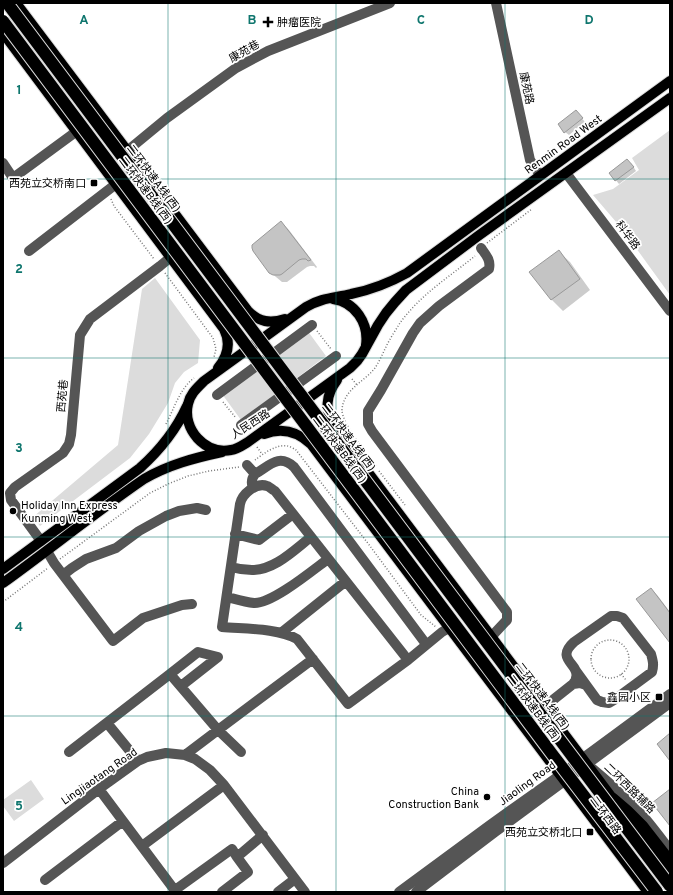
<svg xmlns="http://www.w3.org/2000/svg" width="673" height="895" font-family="Overpass,'Noto Sans SC',sans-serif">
	<rect width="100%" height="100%" fill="#fff"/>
	<path fill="#dcdcdc" d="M670 130V295L623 230 593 195 613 189 639 170 632 158Z
		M155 278 200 340 198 363 184 372 175 383 168 403 149 434 130 458 40 526 33 517 118 445 142 289Z
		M307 330 326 356 241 420 222 394Z
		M31 780 44 799 14 821 3 806V800Z"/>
	<path fill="#0003" d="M579 115 585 122 569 135 565 132Z
		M631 163 636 171 619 184 610 173Z
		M281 222 289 230 317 267 316 268 314 266H310L307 267 287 282H282L270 272Z
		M558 251 570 262 590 290 563 311 552 300 531 272Z
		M651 589 658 596 670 612V642Z"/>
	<path fill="#c4c4c4" stroke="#999" d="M576 110 583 118 564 133 558 124Z
		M627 159 634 167 615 181 609 173Z
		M281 221 311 260 308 261 306 259H302L299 260 282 274 280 275H273L269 273 253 251 252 248V245Z
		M559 250 580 279 551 300 529 272Z
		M651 588 670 613V643L636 599Z
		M670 733V761L657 744Z
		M670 789V826L652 803Z"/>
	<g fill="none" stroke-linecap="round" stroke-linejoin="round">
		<g stroke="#dbdbdb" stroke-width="12">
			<path id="major" d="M16 3 248 311C259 322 270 324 285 319
				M3 33 224 329C231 343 228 356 218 368
				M670 81 407 273C389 283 371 290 351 294 334 298 321 298 306 307L204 381C197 388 190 394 188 404 182 429 205 455 231 450 238 449 243 445 248 442L350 368 357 361 362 354 378 325 386 313 395 302 406 290 478 236 670 98
				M333 299C355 302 369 323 366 345
				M337 380C325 396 325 410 334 427L613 799
				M264 434C282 427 297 431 311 444L591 816
				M3 569 140 468C160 450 176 430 187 406
				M3 583C50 549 96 512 144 479 168 465 194 458 222 452
				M588 812 648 892
				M627 817 670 874"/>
		</g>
		<g stroke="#dbdbdb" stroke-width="14">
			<path id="highway" d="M613 799 627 811 642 826 670 862"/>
		</g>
		<path stroke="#777" stroke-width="1.5" stroke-dasharray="1 2" stroke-linecap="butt" d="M111 199 114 206 154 259
			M487 243 532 209
			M165 273 213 338 216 349 214 357
			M317 331 331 349
			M352 379 357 385
			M223 402 236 418
			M166 424C174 409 180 388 194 378
			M257 447 262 454
			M255 460C263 454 276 444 287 446 290 446 294 449 296 450L370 546 421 615 436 627
			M376 466C367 454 342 424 342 410 343 390 364 382 375 368 379 362 382 355 385 349 389 340 395 331 400 323 420 295 449 277 475 256
			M379 471 405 505
			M60 559 150 493 168 484 188 476 209 471 239 467
			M3 602 48 568
			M591 659a19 19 0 1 1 38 0a19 19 0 1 1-38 0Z
			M621 674 626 680"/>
		<path stroke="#555" stroke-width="10" d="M496 3 530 160 540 175
			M127 151 167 118 236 68 268 51 390 3
			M3 163 13 178 77 131
			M566 173 670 311
			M481 248C486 255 491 260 489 269L439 306 420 323 413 333 381 390 368 411V424L372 431 507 612V620L491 637
			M29 251 116 184
			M217 395 312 325
			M241 425 336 356
			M247 465 255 474
			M253 488C251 483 251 479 255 474 269 466 279 453 294 467L426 644
			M235 534 259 540 293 514
			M41 541 11 500 10 493 15 487 63 453 69 444 71 435 80 335 90 319 160 266 171 257
			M47 551 54 563 113 641 143 618 182 605 192 604
			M231 567C238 569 245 570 252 570 275 570 294 550 311 537
			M63 575 72 568 86 559 116 548 139 531 166 516 179 511 197 508 206 510
			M227 597C235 599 245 602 254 603 272 604 313 570 328 559
			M281 633 346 581
			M408 660 275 491C272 490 269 486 267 486 256 482 242 494 240 504L222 627C244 629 278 628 297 639L348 704 408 660 442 632 449 628
			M576 671 597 700 602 702 609 703 614 700 652 672C654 665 653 661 651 654L623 618 617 616H611L574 642C554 660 581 664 576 678 576 681 574 682 573 684L580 683 586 685
			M170 674 198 652 218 657 181 686
			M544 707 573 684
			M107 723 138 761
			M69 752 170 674 218 730 185 755
			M241 752 218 730 313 659
			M593 769C611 784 628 799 643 816 653 827 661 839 670 850
			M99 789 176 892
			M142 846 224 785
			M3 863 99 789 138 761 147 757 166 753 185 755 195 759 210 770 224 785 305 892
			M45 880 123 821
			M175 890 232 849 237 857 263 835
			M222 892 248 872 237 857
			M278 892 295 879
			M399 892 490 825 556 778 670 694
			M416 892 495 832 670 703"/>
		<use href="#major" stroke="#000" stroke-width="10"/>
		<use href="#highway" stroke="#000" stroke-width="12"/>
		<g stroke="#dbdbdb" stroke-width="14" stroke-linecap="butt">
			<path id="highway-bridge" d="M7 3 560 740 670 886
				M3 21 552 754 657 892"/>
		</g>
		<use href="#highway-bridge" stroke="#000" stroke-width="12"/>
	</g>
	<path fill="none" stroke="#0f766e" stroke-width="1" stroke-opacity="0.55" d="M168 3V892M336 3V892M505 3V892M3 179H670M3 358H670M3 537H670M3 716H670"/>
	<g fill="#000" stroke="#fff" stroke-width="1.5">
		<path d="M266 16h4v4h4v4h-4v4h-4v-4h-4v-4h4z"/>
		<rect x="90" y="179" width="8" height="8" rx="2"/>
		<circle cx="13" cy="511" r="4"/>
		<rect x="655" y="693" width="8" height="8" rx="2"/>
		<circle cx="487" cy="797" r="4"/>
		<rect x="586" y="828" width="8" height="8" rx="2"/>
	</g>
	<g text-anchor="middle" stroke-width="3.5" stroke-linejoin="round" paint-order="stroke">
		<g font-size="11" fill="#000" stroke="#fff" text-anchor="end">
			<text x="277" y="26" text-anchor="start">肿瘤医院</text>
			<text x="86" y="187">西苑立交桥南口</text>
			<text x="21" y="509" text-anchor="start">Holiday Inn Express<tspan x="21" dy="13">Kunming West</tspan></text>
			<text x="651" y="701">鑫园小区</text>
			<text x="479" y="795">China<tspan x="479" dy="13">Construction Bank</tspan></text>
			<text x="582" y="836">西苑立交桥北口</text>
		</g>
		<g font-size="11" fill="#000" stroke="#fff">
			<text transform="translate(244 51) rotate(-29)" y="4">康苑巷</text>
			<text transform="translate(527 88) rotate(78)" y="4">康苑路</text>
			<text transform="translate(563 144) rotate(-36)" y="4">Renmin Road West</text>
			<text transform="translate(154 178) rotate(53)" y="4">二环快速A线(西)</text>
			<text transform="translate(146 190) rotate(53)" y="4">二环快速B线(西)</text>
			<text transform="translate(628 235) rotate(53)" y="4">科华路</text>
			<text transform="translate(62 396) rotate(-85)" y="4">西苑巷</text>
			<text transform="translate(250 424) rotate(-33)" y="4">人民西路</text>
			<text transform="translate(349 437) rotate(53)" y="4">二环快速A线(西)</text>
			<text transform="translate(340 449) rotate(53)" y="4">二环快速B线(西)</text>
			<text transform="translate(543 696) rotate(53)" y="4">二环快速A线(西)</text>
			<text transform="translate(534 708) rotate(53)" y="4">二环快速B线(西)</text>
			<text transform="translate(99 776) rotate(-35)" y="4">Lingjiaotang Road</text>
			<text transform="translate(527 783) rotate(-36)" y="4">Jiaoling Road</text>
			<text transform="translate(630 788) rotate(44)" y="4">二环西路辅路</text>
			<text transform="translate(606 815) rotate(54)" y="4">二环西路</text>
		</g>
	</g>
	<g font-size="13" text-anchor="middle" font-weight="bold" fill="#0f766e" stroke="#fff" stroke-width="3.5" stroke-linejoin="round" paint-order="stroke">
		<text x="84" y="24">A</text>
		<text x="252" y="24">B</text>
		<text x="421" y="24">C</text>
		<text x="589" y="24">D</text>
		<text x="19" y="94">1</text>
		<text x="19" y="273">2</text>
		<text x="19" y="452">3</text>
		<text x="19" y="631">4</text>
		<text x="19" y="810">5</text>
	</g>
	<rect width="673" height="895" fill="none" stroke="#000000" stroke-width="8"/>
</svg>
